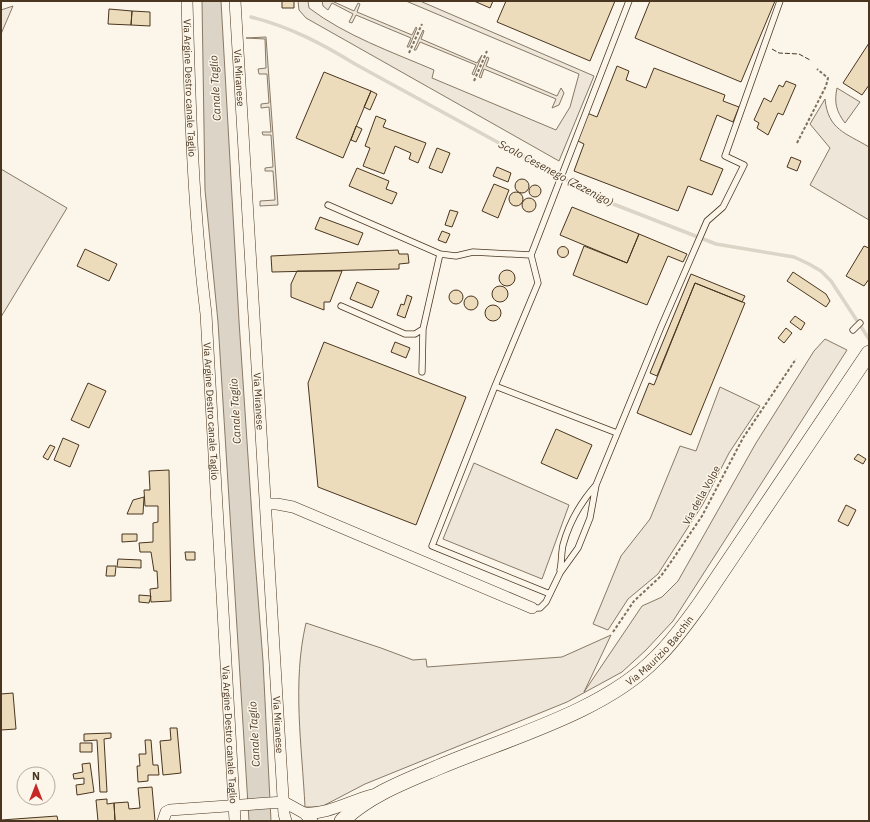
<svg xmlns="http://www.w3.org/2000/svg" width="870" height="822" font-family="'IBM Plex Sans',sans-serif">
	<rect width="100%" height="100%" fill="#fbf6e9"/>
	<path fill="#ede6d9" stroke="#887966" d="M298 1H308L309 8C346 36 392 52 434 70L432 78 556 130 570 107 579 74 406 1H420L594 76 559 161 306 18 299 10Z
		M322 1H332L354 11 358 3 360 4 357 12 412 35 416 27 417 28 409 47H407L411 38 356 15 352 23 349 22 353 14 332 3 328 10 323 6Z
		M13 6 1 34V10Z
		M423 30 424 31 421 39 477 63 482 55 474 75 472 74 476 65 420 42 416 50H414Z
		M266 37 278 205 260 206V201L275 200 273 171H265V168L273 167 271 135H263L262 132H271L269 107 261 108V104L269 103 267 74H259L258 69 266 68 265 39 246 38Z
		M487 57 489 58 486 66 557 96 561 88 564 93 559 105 552 108 556 99 484 69 481 78 479 77Z
		M837 88 860 102 845 123C836 111 834 102 837 88Z
		M825 99C828 130 846 133 869 147V220L810 185 830 148 810 124Z
		M1 169 67 208 1 317Z
		M825 339 847 350 673 621 646 650 622 672 567 702 365 784 321 807H305C302 746 292 683 306 623L381 648 413 660 426 659 427 667 562 657 611 635 584 692 642 606 662 597 678 581 756 443 814 351Z
		M720 387 760 406 729 453 703 504 658 574 628 599 608 630 593 624 621 556 650 519 680 446 696 451Z
		M474 463 569 505 542 579 443 539Z"/>
	<path fill="#dcd4c6" stroke="#887966" d="M202 1H221L239 321 254 547 263 661 271 821H249L218 322 205 190Z"/>
	<g fill="none" stroke-linecap="round" stroke-linejoin="round">
		<path stroke="#dcd4c6" stroke-width="3.5" d="M251 17C290 27 321 43 355 64L603 200 716 244 794 257 809 264 821 271 831 281 869 339"/>
	</g>
	<path fill="#ecdcbc" stroke="#4a3520" d="M282 1H294V8H282Z
		M474 1H493L490 8Z
		M506 1H615L590 61 497 22Z
		M650 1H775L741 82 635 38Z
		M109 9 132 11 131 25 108 24Z
		M132 11 150 12V26L131 25Z
		M869 43V85L862 95 843 83Z
		M617 66 629 71 626 80 646 88 654 68 725 95 723 101 739 107 733 122 717 115 700 160 723 169 712 195 688 186 678 211 574 171 584 144 576 140 587 113 597 117Z
		M324 72 371 91 343 158 296 138Z
		M786 81 796 85 783 115 778 113 768 135 757 128 759 123 754 120 764 98 771 102 779 85 783 87Z
		M371 91 377 94 370 110 364 107Z
		M376 116 386 120 383 127 426 143 418 163 409 159 411 153 395 146 384 174 363 166 370 148 365 146Z
		M356 126 362 129 356 142 351 140Z
		M437 148 450 153 442 173 429 168Z
		M791 157 801 161 797 171 787 167Z
		M497 167 511 173 508 182 493 176Z
		M357 168 389 181 386 189 397 193 392 204 349 186Z
		M515 186a7 7 0 1 1 14 0a7 7 0 1 1-14 0Z
		M494 184 509 190 498 218 482 211Z
		M529 191a6 6 0 1 1 12 0a6 6 0 1 1-12 0Z
		M509 199a7 7 0 1 1 14 0a7 7 0 1 1-14 0Z
		M522 205a7 7 0 1 1 14 0a7 7 0 1 1-14 0Z
		M572 207 639 234 627 263 560 235Z
		M450 210 458 212 452 227 445 225Z
		M320 217 363 233 358 245 315 229Z
		M442 231 450 234 446 243 438 240Z
		M639 234 687 254 683 262 668 256 647 305 573 275 584 246 627 263Z
		M864 246 869 248V279L864 286 846 276Z
		M557.5 252a5.5 5.5 0 1 1 11 0a5.5 5.5 0 1 1-11 0Z
		M85 249 117 264 109 281 77 266Z
		M398 250 399 254H408L409 263 399 264V269L272 272 271 256Z
		M499 278a8 8 0 1 1 16 0a8 8 0 1 1-16 0Z
		M297 271H342L330 302H324V310L291 297V284Z
		M793 272 826 294 830 301 826 307 787 281Z
		M691 274 745 296 742 302 695 283 657 376 650 373Z
		M357 282 379 291 372 308 350 299Z
		M695 283 745 303 691 435 637 413 649 383 654 385Z
		M492 294a8 8 0 1 1 16 0a8 8 0 1 1-16 0Z
		M449 297a7 7 0 1 1 14 0a7 7 0 1 1-14 0Z
		M407 295 412 297 405 318 397 315 401 304 404 305Z
		M464 303a7 7 0 1 1 14 0a7 7 0 1 1-14 0Z
		M485 313a8 8 0 1 1 16 0a8 8 0 1 1-16 0Z
		M795 316 805 323 801 330 790 322Z
		M786 328 792 333 784 343 778 338Z
		M324 342 466 397 416 525 318 487 308 383Z
		M395 342 410 348 406 358 391 352Z
		M88 383 106 391 89 428 71 420Z
		M556 429 592 445 577 479 541 463Z
		M63 438 79 445 70 467 54 460Z
		M50 445 55 447 48 460 43 457Z
		M858 454 866 459 863 464 854 459Z
		M169 470 171 601 151 602 150 589 158 588 157 571H154L151 552H140L139 543 153 542V523L158 522V506H145L144 490H150L149 471Z
		M144 497 143 514H127L133 500Z
		M846 505 856 510 848 526 838 521Z
		M122 534H137V541L122 542Z
		M185 552H195V560H186Z
		M118 559 141 560V568L117 567Z
		M107 566H116L115 576H106Z
		M139 595 151 596 149 603 139 602Z
		M13 693 16 729 1 730V694Z
		M170 728H177L181 773 163 775 160 741 171 740Z
		M111 733V738L104 739 107 792H100L97 740 84 741V734Z
		M145 740H151L153 765H158L159 775H148V781L138 782 137 766H140L139 754H146Z
		M80 743H92V752H80Z
		M90 763 94 792 77 795 76 785 84 784V778L74 779 73 774 83 772 82 764Z
		M152 787 155 821H115L114 803 128 802 129 809 140 808 138 788Z
		M107 799V804L114 803 115 821H98L96 800Z
		M57 816 58 821H1V820Z"/>
	<g fill="none" stroke-linecap="round" stroke-linejoin="round">
		<g stroke="#4a3520" stroke-width="7">
			<path id="service" d="M328 205 440 254 456 256 473 252 531 255
				M341 306 405 334H415L423 329 440 254
				M853 330 860 323
				M422 372 423 329
				M495 386 538 283 531 255 629 1
				M560 570C562 562 561 554 563 545 569 523 581 502 596 485
				M550 594 432 546 495 386 617 433
				M532 608H540L546 602 560 573 578 548 590 518 596 485 661 327 707 221 723 207 744 165 725 156 780 1"/>
		</g>
		<g stroke="#4a3520" stroke-width="12">
			<g id="minor">
				<path id="s1" d="M187 1C190 106 193 210 206 314L235 821"/>
				<path id="s2" d="M235 1 284 814 286 821"/>
				<path d="M266 504H277L293 507 532 608"/>
				<path d="M304 813C327 815 349 801 372 795"/>
				<path d="M163 821 166 812 170 810 284 802 304 813 312 821"/>
			</g>
		</g>
		<g stroke="#4a3520" stroke-width="16">
			<g id="secondary">
				<path id="s3" d="M342 821C368 795 406 781 439 767 507 738 604 712 656 658 673 642 686 623 700 604L869 353"/>
			</g>
		</g>
		<path stroke="#7f6f5c" stroke-width="2" stroke-dasharray="3 2" stroke-linecap="butt" d="M409 53 422 24
			M474 81 487 51
			M797 143 826 86 828 78 817 69
			M613 632 634 601 661 576 673 559 702 516 743 438 796 359"/>
		<use href="#service" stroke="#fbf6e9" stroke-width="5.5"/>
		<use href="#minor" stroke="#fbf6e9" stroke-width="11"/>
		<use href="#secondary" stroke="#fbf6e9" stroke-width="15"/>
		<path stroke="#4a3520" stroke-width="1" stroke-dasharray="5 2" stroke-linecap="butt" d="M772 49 779 53 799 54 810 60"/>
	</g>
	<g text-anchor="middle" stroke-width="3" stroke-linejoin="round" paint-order="stroke">
		<g font-size="10" fill="#4a3520" stroke="#fbf6e9">
			<text dy="4" stroke="none"><textPath href="#s2" startOffset="77">Via Miranese</textPath></text>
			<text dy="4" stroke="none"><textPath href="#s1" startOffset="87">Via Argine Destro canale Taglio</textPath></text>
			<text dy="4" stroke="none"><textPath href="#s2" startOffset="401">Via Miranese</textPath></text>
			<text dy="4" stroke="none"><textPath href="#s1" startOffset="411">Via Argine Destro canale Taglio</textPath></text>
			<text transform="translate(701 495) rotate(-61)" y="4">Via della Volpe</text>
			<text dy="4" stroke="none"><textPath href="#s3" startOffset="364">Via Maurizio Bacchin</textPath></text>
			<text dy="4" stroke="none"><textPath href="#s2" startOffset="725">Via Miranese</textPath></text>
			<text dy="4" stroke="none"><textPath href="#s1" startOffset="735">Via Argine Destro canale Taglio</textPath></text>
		</g>
		<g font-size="11" font-style="italic" fill="#4a3520" stroke="#fbf6e9">
			<text transform="translate(215 88) rotate(-93)" y="4">Canale Taglio</text>
			<text transform="translate(556 173) rotate(28)" y="4">Scolo Cesenego (Zezenigo)</text>
			<text transform="translate(235 411) rotate(-93)" y="4">Canale Taglio</text>
			<text transform="translate(254 734) rotate(-93)" y="4">Canale Taglio</text>
		</g>
	</g>
	<rect width="870" height="822" fill="none" stroke="#4a3520" stroke-width="4"/>
	<g transform="translate(36 786)"><circle r="19" fill="#fbf6e9" stroke="#b4a999"/>
	<path d="M0-3L7 15L0 10L-7 15Z" fill="#c62828"/>
	<text y="-6" font-size="11" font-weight="bold" text-anchor="middle" fill="#4a3520">N</text>
	</g>
</svg>
